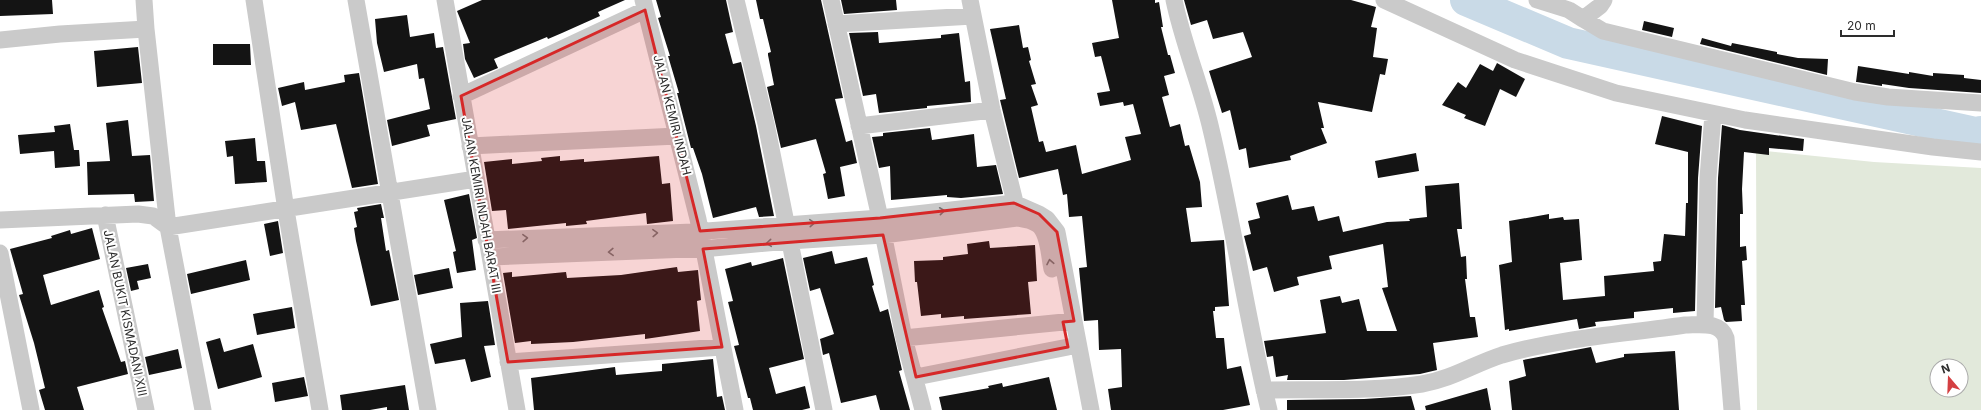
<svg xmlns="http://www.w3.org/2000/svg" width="1981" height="410" font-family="Inter,sans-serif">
	<rect width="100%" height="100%" fill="#fff"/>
	<path fill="#e2e9db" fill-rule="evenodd" d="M1756 150 1874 162 1981 168V410H1757ZM1937 366H1961V390H1937Z"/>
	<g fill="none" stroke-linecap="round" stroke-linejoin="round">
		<path stroke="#c9dae7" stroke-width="32" d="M1466 0 1568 43 1976 133 1981 132"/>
	</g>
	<path fill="#141414" d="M0 0H52L53 14 0 16Z
		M482 0H625L598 12 600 16 562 33 548 39 547 37 494 59 498 68 474 78 465 59 463 44 470 43 457 11Z
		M656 0H726L733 32 725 34 733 64 741 62 756 126 774 216 759 217 756 207 713 218 702 174 693 148H691L677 93H679L668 56H670L658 18 661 17Z
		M756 0H821L843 98 835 99 846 142 852 140 857 163 840 167 845 196 828 199 823 174 826 173 816 139 781 148 767 87 774 85 768 55V53L771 52 763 19H760Z
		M841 0H896L897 10 844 14Z
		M1112 0H1155V3L1159 2 1163 27H1161L1168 55H1170L1175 73 1164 76 1169 95 1162 97 1170 127 1180 124 1185 146 1189 145 1200 182 1202 207 1186 208 1191 242 1224 240 1229 306 1215 307V311H1213L1216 338H1224L1227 369 1241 366 1250 405 1223 410H1111L1108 389 1122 387 1121 349 1099 350 1098 320 1084 321 1079 268 1087 267 1082 216 1069 217 1067 194 1063 195 1058 169 1019 178 1000 100 1006 99 990 29 1019 25 1023 48 1028 47 1031 60 1029 61 1036 84 1031 85 1038 105 1031 107 1039 142 1043 141 1046 152 1076 145 1082 174 1131 160 1125 137 1141 134 1133 104 1124 106 1123 102 1100 106 1097 93 1110 91 1101 56 1095 57 1092 43 1119 38Z
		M1184 0H1351L1376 7 1371 27 1377 28 1373 57 1388 59 1385 75 1380 74 1372 112 1318 102 1324 128H1321L1327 143 1290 156 1291 160 1249 168 1246 148 1239 150 1230 110 1222 113 1209 71 1252 57 1243 32 1213 39 1207 20 1191 25Z
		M407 15 410 37 434 33 436 48 443 47 456 119 427 125 430 136 392 146 387 120 430 109 424 78 419 79 417 64 384 72 377 43 375 19Z
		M1644 21 1674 28 1672 37 1642 30Z
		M878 32 879 43 941 38V35L959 33 965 82 970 81 971 102 927 106V108L879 113 876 94 863 96 849 33Z
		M1702 38 1731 46 1732 43 1777 52V54L1798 58 1828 59 1827 75 1700 44Z
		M213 44H250L251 65H213Z
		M138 47 142 83 97 87 94 51Z
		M1497 63 1525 79 1516 97 1500 89 1485 126 1464 118 1466 115 1442 105 1458 82 1466 88 1480 64 1493 71Z
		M1858 66 1909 74V72L1933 76V73L1964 75V78L1981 80V93L1909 88 1882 84V86L1857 82H1856Z
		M359 73 378 184 352 188 336 124 301 130 295 102 282 106 278 88 304 82 305 90 345 82 344 75Z
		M1662 116 1702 126 1698 178 1695 311 1673 313V308L1634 312V318L1595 322 1596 326 1579 329 1577 319 1509 331V329L1505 330 1499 265 1512 262 1509 221 1549 214V219L1563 217 1564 220 1579 219 1582 260 1560 263 1563 300 1605 296 1604 276 1654 271 1653 262 1661 261 1664 234 1685 236 1686 203H1688V152L1655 144Z
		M128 120 132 156 150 155 154 201 135 202 134 194 88 195 87 162 110 161 106 123Z
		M70 124 74 150H79L80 166 55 168 54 151 20 154 18 135 55 132 54 126Z
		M1722 125 1740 130 1804 139 1803 151 1769 148V155L1744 152 1742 189 1743 214H1740V247L1746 246 1747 260 1742 261 1745 305H1741L1742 321 1726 322 1724 320 1721 307 1715 308 1718 178Z
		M930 128 932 140 974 134 977 167 996 165 1003 194 961 198 947 197V195L891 200 890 166 879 168 872 137 883 136V133Z
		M255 138 257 161H265L267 182 235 184 233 156 227 157 225 141Z
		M1416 153 1419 171 1378 178 1375 161Z
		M560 156V161L584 159V162L659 156 662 184 670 183 673 221 647 224 646 213 586 221 587 224 566 226V223L508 229 506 210 492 211 484 162 512 159V164L542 161 541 158Z
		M1459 183 1462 229H1457L1461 257 1466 256 1467 279H1465L1470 317H1475L1478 337 1433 343 1437 370 1420 374 1344 380H1287L1288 375 1276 377 1273 356 1267 357 1264 341 1326 333 1320 300 1340 296 1342 303 1359 299 1367 331H1397L1382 288 1388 287 1383 244 1329 256 1332 269 1297 277 1299 285 1274 292 1267 267 1253 271 1244 236 1251 234 1248 221 1260 218 1256 203 1288 195 1292 210 1314 206 1318 221 1339 216 1343 232 1387 222 1410 221 1409 219 1427 217 1425 186Z
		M469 194 477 238 472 240 476 270 457 273 453 252 456 251 444 200Z
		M381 204 384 218H381L386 251 389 250 399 300 371 306 356 241 354 228 357 227 354 212 358 211 357 208Z
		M278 221 283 253 270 256 264 224Z
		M92 228 100 259 43 275 51 305 99 290 104 307 102 308 121 362 125 361 128 374 77 387 84 410H45L39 390 45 388 34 343 19 295 23 294 10 249 52 238 51 236 70 230 71 234Z
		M989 241 990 248 1035 245 1037 281 1028 282 1031 314 964 319V316L941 318V314L921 316 917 282H915L914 261 943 260V257L968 254 967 244Z
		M832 251 835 264 867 257 874 285 872 286 880 312 888 309 902 370 899 371 910 410H880L876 395 841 403 829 353 823 355 820 339 834 334 820 288 810 291 803 258Z
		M783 258 804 359 769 368 776 394 805 386 810 408 802 410H753L750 398H748L734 346 739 345 728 302 733 301 725 269 751 262 752 266Z
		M246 260 250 280 191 294 187 274Z
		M148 264 151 278 137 281 139 289 131 291 126 268Z
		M677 267 678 272 698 270 701 300 697 301 700 331 645 339V334L573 342 531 344V341L515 343 503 273 512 272V277L566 272 567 278 621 275Z
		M449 268 453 288 418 295 414 275Z
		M488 301 495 345 484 346 491 377 471 382 465 359 435 364 430 344 462 337 460 303Z
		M292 307 295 328 257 335 253 314Z
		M220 338 224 352 253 344 262 377 218 389 206 342Z
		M1591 347 1596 363 1624 357V354L1675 351 1679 410H1512L1509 381 1526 376 1523 360Z
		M178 349 182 368 149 375 145 357Z
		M713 359 717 397 722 396 725 410H534L531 378 615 367 616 375 662 371V364Z
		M304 377 308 396 275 402 272 383Z
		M1049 377 1057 410H942L939 397 989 388 988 386 1002 383 1003 387Z
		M405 385 409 410H387V407L370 410H342L340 395Z
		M1487 388 1491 410H1426L1425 406Z
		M1411 396 1415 410H1287V400L1364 399Z"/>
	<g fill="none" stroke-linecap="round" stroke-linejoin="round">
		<path stroke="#cacaca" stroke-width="17" d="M254 0 286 210 320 410
			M356 0 428 410
			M445 0 517 410
			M643 0 698 219 735 410
			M736 0 766 124 824 410
			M831 0 880 218 904 338 923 410
			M970 0 992 110 1018 214
			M1174 0C1183 43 1200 83 1210 125 1233 220 1246 316 1269 410
			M1384 0 1515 60 1616 93 1745 120 1933 147 1981 152
			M1537 0 1569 10 1583 19 1600 6 1604 0
			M1583 19 1603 31 1855 92 1888 97 1981 103
			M836 24 973 16
			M146 29 168 227 203 410
			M0 40 60 34 146 29 144 0
			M461 96 645 10
			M859 126 992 110
			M470 146 677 136
			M105 215 146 410
			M0 220 138 214 153 216 168 227 476 179
			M486 240 693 232 880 218 1014 203 1039 214 1047 219 1057 232 1091 410
			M0 253 31 410
			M491 257 713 248 789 241 883 235 1018 218C1024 219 1032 220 1037 224 1049 231 1049 256 1052 269
			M1705 325 1708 178 1713 114
			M904 338 1074 321
			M508 362 722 347
			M916 377 1068 347
			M1264 390C1316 389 1372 392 1422 384 1452 379 1474 364 1502 355 1561 338 1624 334 1685 325 1700 325 1720 321 1726 338L1732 410"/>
	</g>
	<defs><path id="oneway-chevron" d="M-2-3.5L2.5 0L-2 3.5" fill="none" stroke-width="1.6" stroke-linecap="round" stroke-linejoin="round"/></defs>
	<g stroke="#747474">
		<use href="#oneway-chevron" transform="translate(942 211) rotate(-6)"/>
		<use href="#oneway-chevron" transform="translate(812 223) rotate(-4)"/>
		<use href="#oneway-chevron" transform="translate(655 233) rotate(-2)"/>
		<use href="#oneway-chevron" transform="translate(525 238) rotate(-2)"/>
		<use href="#oneway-chevron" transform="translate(769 243) rotate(175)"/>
		<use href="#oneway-chevron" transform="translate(611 252) rotate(178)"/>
		<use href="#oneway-chevron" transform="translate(1050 262) rotate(-101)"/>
	</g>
	<path fill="#d62828" fill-opacity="0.2" stroke="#d62828" stroke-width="3" stroke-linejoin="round" d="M645 10 700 231 880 218 1014 203 1039 214 1057 232 1074 321 1063 322 1068 347 916 377 883 235 703 249 722 347 508 362 461 96Z"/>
	<g text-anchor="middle" stroke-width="4" stroke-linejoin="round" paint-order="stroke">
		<g font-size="12" fill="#2d2d2d" stroke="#fff">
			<text transform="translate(672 115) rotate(76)" y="4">JALAN KEMIRI INDAH</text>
			<text transform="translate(481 205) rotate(80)" y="4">JALAN KEMIRI INDAH BARAT III</text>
			<text transform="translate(125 313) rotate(78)" y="4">JALAN BUKIT KISMADANI XIII</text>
		</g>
	</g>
	<g transform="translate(1949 378) rotate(341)"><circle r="19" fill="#ffffff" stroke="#ababab"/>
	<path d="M0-3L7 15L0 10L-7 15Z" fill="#d43f42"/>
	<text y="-6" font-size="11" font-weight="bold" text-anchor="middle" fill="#2d2d2d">N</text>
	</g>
	<path d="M1841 30v6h53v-6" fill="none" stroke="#2d2d2d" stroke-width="2"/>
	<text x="1847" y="30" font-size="12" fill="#2d2d2d" stroke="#ffffff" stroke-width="3" paint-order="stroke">20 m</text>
</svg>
